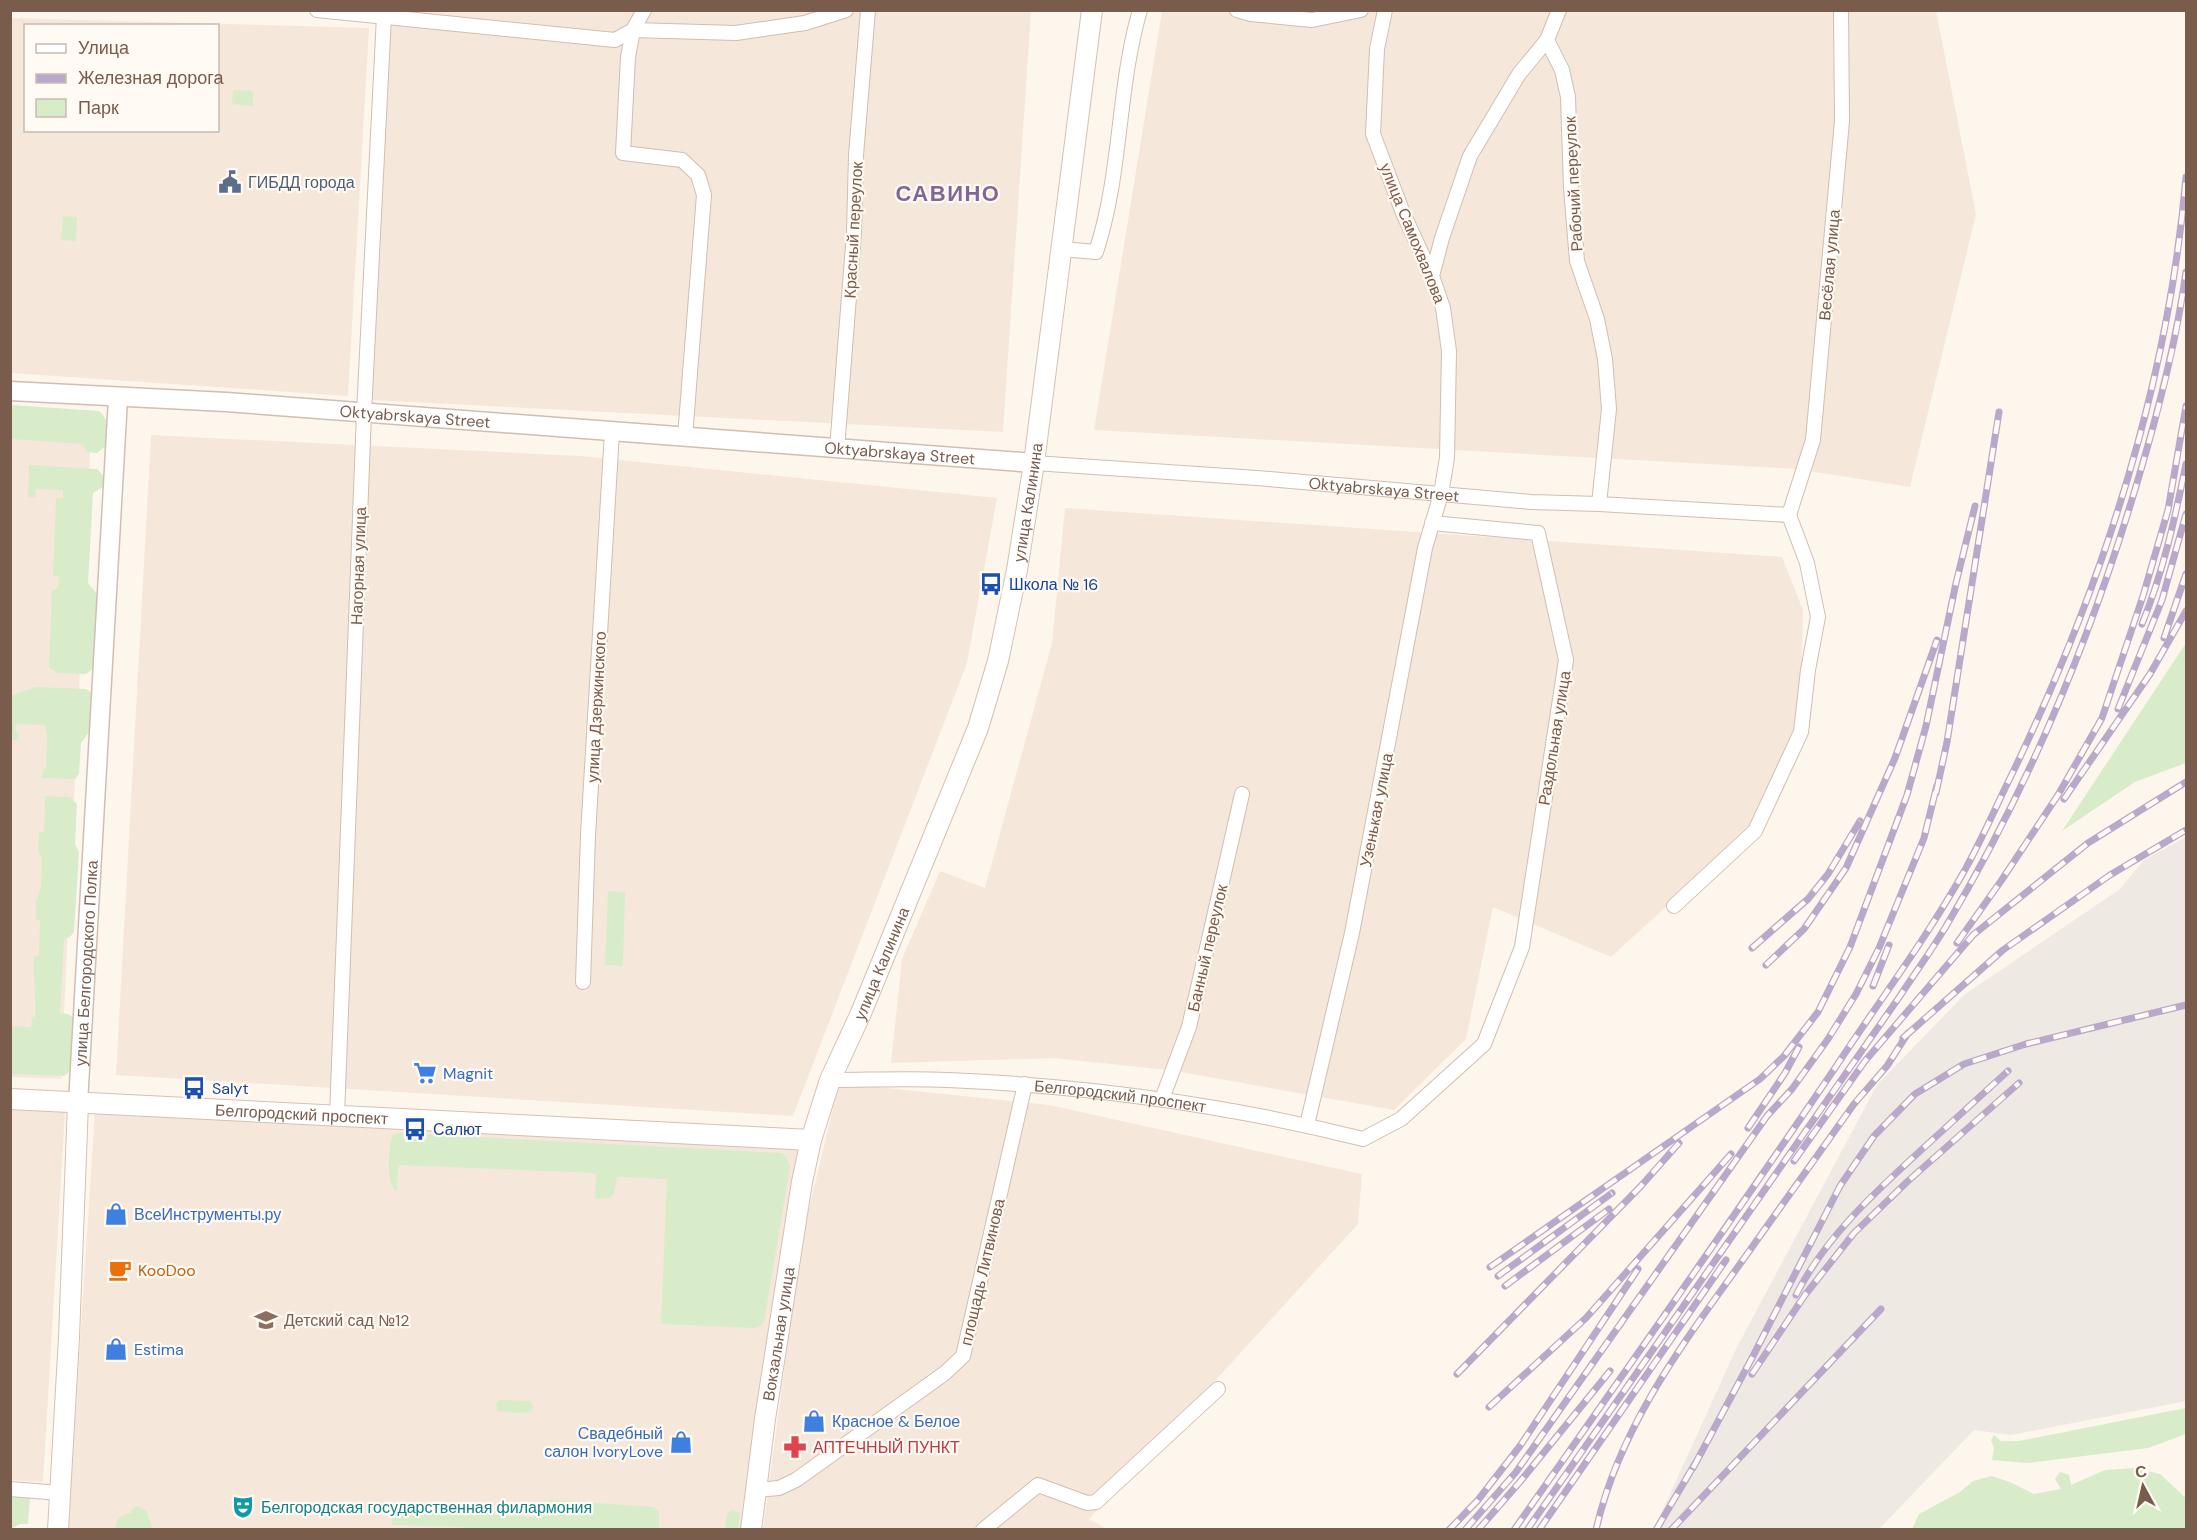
<svg xmlns="http://www.w3.org/2000/svg" width="2197" height="1540" font-family="'DM Sans',sans-serif">
	<rect width="100%" height="100%" fill="#fdf6ec"/>
	<path fill="#f5e8da" fill-rule="evenodd" d="M392 11H1031L1003 432 370 400Z
		M1162 11H1936L1976 214 1910 487 1796 469 1094 430Z
		M10 18 369 28 348 396 11 373ZM26 26H218V130H26Z
		M11 406 92 411 61 1079 11 1077Z
		M151 435 580 456 997 498 967 663 793 1116 116 1075Z
		M1065 508 1782 557 1803 610 1800 731 1750 830 1611 957 1493 907 1466 1039 1394 1110 1169 1070 1053 1058 891 1063 902 959 940 871 985 888 1052 643Z
		M839 1083 1049 1105 1362 1174 1358 1224 1089 1519 1107 1529 763 1530 801 1242Z
		M10 1110 65 1112 43 1482 11 1480Z
		M95 1110 798 1146 747 1529 68 1530Z"/>
	<path fill="#efe9e4" d="M2186 837V1401L2011 1435 1974 1430 1879 1529H1654L1737 1347 1877 1085 1964 995 2120 889 2144 860Z"/>
	<path fill="#d8ecc9" d="M233 90 253 91V106L232 104Z
		M63 216 77 217 76 241 61 240Z
		M10 405 99 411C111 420 106 434 105 447L97 453 86 452 83 444 11 439Z
		M29 465 97 469 104 476 103 487 93 493 88 583 97 594 94 668 86 674 58 673 49 668 52 589H58L59 576 53 575 56 498H63V490L36 489 35 497H28Z
		M2186 643V763L2135 782 2062 831Z
		M36 687 86 689 92 693 91 729 81 743 79 774 75 779 42 778 43 770 46 768 47 735 45 725 19 724 15 726V730L19 733 18 740H11L10 696Z
		M45 796 70 797 77 804 75 844 79 852 74 932 70 937 64 939 60 1013 68 1014 74 1018 72 1070 64 1076 11 1074V1026L31 1027 32 1018 35 1016C36 995 33 976 34 956H39L40 920H36V902L41 888 42 859 38 849 39 832H44Z
		M608 891 625 892 623 966 605 965Z
		M400 1133 781 1153 786 1156 790 1166 764 1322 759 1327 755 1328 661 1324 667 1179 617 1177C614 1195 616 1200 595 1198L596 1173 398 1165 397 1191 395 1190C386 1182 388 1146 393 1135Z
		M500 1400 530 1401 533 1407 531 1412 518 1413 498 1411 496 1404Z
		M2186 1408V1434L2148 1448 2027 1463 1992 1460 1994 1448 1991 1440 1994 1435 2001 1441H2019Z
		M2135 1468 2160 1474 2186 1498V1529H1912L1919 1514 1960 1492 1973 1481 1992 1476 2012 1483 2034 1494 2061 1489 2055 1479 2060 1472 2069 1475 2071 1485 2105 1470Z
		M10 1496 30 1497 28 1524H20L11 1529Z
		M551 1500 654 1507 659 1512V1529L463 1530V1527L392 1525 393 1514 403 1508 532 1517 539 1514 544 1503Z
		M137 1506 146 1510 152 1528 149 1529H116C115 1519 121 1514 131 1513L132 1509Z
		M731 1510 736 1511 740 1514 738 1529H725L727 1514Z"/>
	<g fill="none" stroke-linecap="round" stroke-linejoin="round">
		<g stroke="#d1beb0" stroke-width="16">
			<g id="minor">
				<path d="M317 10 615 40 633 30 736 33 805 23 846 10"/>
				<path d="M644 10 633 30 628 57 623 153 682 160 698 175 704 195 685 437"/>
				<path d="M1237 10 1251 14 1312 20 1361 10"/>
				<path d="M1559 10 1547 40 1562 70 1568 97 1571 188 1577 261 1597 319 1605 359 1609 409 1599 504"/>
				<path d="M1062 249 1096 252C1122 173 1117 89 1140 10"/>
				<path d="M1432 276 1442 238 1470 156 1519 74 1547 40"/>
				<path d="M837 449 854 233 856 155 868 10"/>
				<path id="s1" d="M1034 463 1257 478 1531 502 1599 504 1789 515"/>
				<path d="M1789 515 1813 440 1842 121 1841 10"/>
				<path d="M1674 906 1755 831 1801 732 1808 670 1818 617 1807 563 1789 515"/>
				<path d="M583 982 588 835 612 432"/>
				<path id="s2" d="M830 1080C869 1080 909 1078 948 1080 1088 1086 1228 1105 1363 1139L1401 1119 1484 1044 1522 947 1566 660 1538 533 1432 523"/>
				<path d="M1162 1099 1189 1027 1242 794"/>
				<path d="M337 1116 364 413 384 16"/>
				<path d="M1307 1125 1352 933 1425 548 1441 494 1447 458 1449 351 1443 308 1432 276 1403 213 1373 134 1377 49 1385 10"/>
				<path d="M10 1489 60 1493"/>
				<path d="M756 1490 779 1488 796 1480 945 1373 963 1356 1025 1084"/>
				<path d="M983 1530 1038 1485 1087 1503 1096 1502 1218 1389"/>
			</g>
		</g>
		<g stroke="#d1beb0" stroke-width="21">
			<g id="tertiary">
				<path id="s3" d="M10 391 226 402 1034 463"/>
				<path id="s4" d="M78 1103 118 398"/>
			</g>
		</g>
		<g stroke="#d6c0b0" stroke-width="22">
			<g id="secondary">
				<path id="s5" d="M10 1099 811 1140"/>
				<path d="M58 1530 69 1337 78 1103"/>
				<path id="s6" d="M751 1530 765 1419 802 1182 811 1140 830 1080 861 1013 978 728 998 661 1017 570 1034 463 1092 10"/>
			</g>
		</g>
		<use href="#minor" stroke="#fff" stroke-width="14"/>
		<use href="#tertiary" stroke="#fff" stroke-width="18"/>
		<use href="#secondary" stroke="#fff" stroke-width="20"/>
		<g stroke="#b9a8c9" stroke-width="7">
			<path id="rail" d="M2142 624C2163 573 2175 518 2186 464
				M2164 638 2186 574
				M2118 709 2162 600 2186 514
				M1936 793 1947 742 1999 412
				M2064 799 2150 674 2186 611
				M1957 943 2001 881 2058 795 2102 718 2143 596 2168 510 2186 406
				M1752 948 1808 899 1828 874 1860 821
				M1766 965 1804 929 1846 868 1895 758 1937 640
				M1873 986 1889 945
				M1903 1038 2003 950 2110 875 2186 830
				M1748 1128 1785 1073 1799 1047
				M1794 1161 1865 1061 1973 935 2088 843 2186 782
				M1490 1267 1760 1079 1784 1056 1818 1012 1850 947 1907 795 1926 726 1956 583 1975 506
				M1498 1276 1612 1193
				M1505 1286 1609 1209
				M1796 1295C1825 1238 1872 1195 1919 1152 1949 1125 1978 1098 2008 1071
				M1457 1374 1641 1186 1679 1143
				M1752 1374 1805 1295 1854 1233 1908 1181 2019 1083
				M1489 1407 1586 1318 1731 1154
				M1693 1468 1752 1358 1840 1186 1874 1136 1915 1094 1964 1064 2026 1044 2186 1005
				M1449 1530 1478 1500 1520 1446 1638 1269
				M1465 1530 1516 1472 1767 1116 1792 1089 1828 1039 1856 994 1879 948 1924 838 1937 785
				M1478 1530 1519 1483 1610 1371
				M1514 1530C1622 1376 1730 1223 1835 1068 1877 1004 1924 942 1962 875 1981 842 1996 806 2013 772 2103 585 2168 385 2186 177
				M1527 1530 1900 996C1915 973 1931 951 1945 928 2028 789 2091 638 2137 483 2158 413 2176 344 2186 272
				M1539 1530 1726 1260
				M1596 1530C1618 1432 1678 1350 1735 1271 1775 1215 1815 1159 1854 1104L1887 1066 1908 1033
				M1656 1530 1696 1462
				M1671 1530 1881 1309"/>
		</g>
		<use href="#rail" stroke="#fffaf3" stroke-width="4.5" stroke-dasharray="14" stroke-linecap="butt"/>
	</g>
	<defs>
		<g id="civic-bare" transform="scale(1.8)"><path d="M-.6-6.5H3V-4.5H.6V-3L4-1V1h2V6H-6V1h2V-1L-.6-3ZM-1.2 2.5V6h2.4V2.5Z" fill="#5c6f8a" stroke="#fffaf3" stroke-width="2.5" paint-order="stroke"/></g>
		<g id="bus-bare" transform="scale(1.8)"><path d="M-5-6H5V4H4V6H2V4H-2V6H-4V4H-5ZM-3.5-4V0h7V-4ZM-3.5 1.2v1.5H-2V1.2ZM2 1.2v1.5H3.5V1.2Z" fill="#1a4fb4" stroke="#fffaf3" stroke-width="2.5" paint-order="stroke"/></g>
		<g id="supermarket-bare" transform="scale(1.8)"><path d="M-6-5.5h2.5l.6 2H6L4.5 2H-2.5L-4.4-4H-6ZM-1.5 3.2a1.3 1.3 0 1 0 .1 0ZM3 3.2a1.3 1.3 0 1 0 .1 0Z" fill="#3f7fe0" stroke="#fffaf3" stroke-width="2.5" paint-order="stroke"/></g>
		<g id="shop-bare" transform="scale(1.8)"><path d="M-5-2.5h2.3a2.7 3.5 0 0 1 5.4 0H5L5.5 6h-11ZM-1.5-2.5h3a1.5 2.3 0 0 0-3 0Z" fill="#3f7fe0" stroke="#fffaf3" stroke-width="2.5" paint-order="stroke"/></g>
		<g id="cafe-bare" transform="scale(1.8)"><path d="M-5.5-4.5H6V0H3Q3 3.5 0 3.5H-2.5Q-5.5 3.5-5.5 0ZM3-3.2v2h1.7v-2ZM-6 4.5H4V6H-6Z" fill="#e8710a" stroke="#fffaf3" stroke-width="2.5" paint-order="stroke"/></g>
		<g id="school-bare" transform="scale(1.8)"><path d="M0-5L7-2L0 1L-7-2ZM-4 1L0 2.5L4 1V4Q0 6-4 4Z" fill="#8d6e63" stroke="#fffaf3" stroke-width="2.5" paint-order="stroke"/></g>
		<g id="pharmacy-bare" transform="scale(1.8)"><path d="M-2-6h4v4h4v4h-4v4h-4v-4h-4v-4h4Z" fill="#e0444e" stroke="#fffaf3" stroke-width="2.5" paint-order="stroke"/></g>
		<g id="theatre-bare" transform="scale(1.8)"><path d="M-5-5.5Q0-4 5-5.5V0Q5 5 0 6Q-5 5-5 0ZM-3.3-2.5H-1v1.5H-3.3ZM1-2.5H3.3v1.5H1ZM-2.8 1Q0 5.5 2.8 1Z" fill="#0f9aa8" stroke="#fffaf3" stroke-width="2.5" paint-order="stroke"/></g>
	</defs>
	<g fill-rule="evenodd">
		<use href="#civic-bare" x="230" y="182"/>
		<use href="#bus-bare" x="991" y="584"/>
		<use href="#supermarket-bare" x="425" y="1073"/>
		<use href="#bus-bare" x="194" y="1088"/>
		<use href="#bus-bare" x="415" y="1129"/>
		<use href="#shop-bare" x="116" y="1214"/>
		<use href="#cafe-bare" x="120" y="1270"/>
		<use href="#school-bare" x="266" y="1320"/>
		<use href="#shop-bare" x="116" y="1349"/>
		<use href="#shop-bare" x="814" y="1421"/>
		<use href="#shop-bare" x="681" y="1442"/>
		<use href="#pharmacy-bare" x="795" y="1447"/>
		<use href="#theatre-bare" x="243" y="1507"/>
	</g>
	<g text-anchor="middle" stroke-width="4.5" stroke-linejoin="round" paint-order="stroke">
		<g font-size="16" fill="#4e5e75" stroke="#fffaf3" text-anchor="start">
			<text x="248" y="188">ГИБДД города</text>
		</g>
		<g font-size="16" fill="#7a5c4d" stroke="#fffaf3">
			<text transform="translate(1573 184) rotate(-93)" y="6">Рабочий переулок</text>
			<text transform="translate(853 230) rotate(-87)" y="6">Красный переулок</text>
			<text transform="translate(1413 233) rotate(68)" y="6">улица Самохвалова</text>
			<text transform="translate(1829 265) rotate(-85)" y="6">Весёлая улица</text>
			<text dy="6" stroke="none"><textPath href="#s3" startOffset="406">Oktyabrskaya Street</textPath></text>
			<text dy="6" stroke="none"><textPath href="#s3" startOffset="892">Oktyabrskaya Street</textPath></text>
			<text dy="6" stroke="none"><textPath href="#s1" startOffset="351">Oktyabrskaya Street</textPath></text>
			<text dy="6" stroke="none"><textPath href="#s6" startOffset="1071">улица Калинина</textPath></text>
			<text transform="translate(358 566) rotate(-88)" y="6">Нагорная улица</text>
			<text transform="translate(596 707) rotate(-87)" y="6">улица Дзержинского</text>
			<text transform="translate(1554 738) rotate(-81)" y="6">Раздольная улица</text>
			<text transform="translate(1376 810) rotate(-79)" y="6">Узенькая улица</text>
			<text transform="translate(1207 948) rotate(-77)" y="6">Банный переулок</text>
			<text dy="6" stroke="none"><textPath href="#s4" startOffset="140">улица Белгородского Полка</textPath></text>
			<text dy="6" stroke="none"><textPath href="#s6" startOffset="585">улица Калинина</textPath></text>
			<text dy="6" stroke="none"><textPath href="#s2" startOffset="291">Белгородский проспект</textPath></text>
			<text dy="6" stroke="none"><textPath href="#s5" startOffset="292">Белгородский проспект</textPath></text>
			<text transform="translate(982 1272) rotate(-77)" y="6">площадь Литвинова</text>
			<text dy="6" stroke="none"><textPath href="#s6" startOffset="198">Вокзальная улица</textPath></text>
		</g>
		<g font-size="16" fill="#164399" stroke="#fffaf3" text-anchor="start">
			<text x="1009" y="590">Школа № 16</text>
			<text x="212" y="1094">Salyt</text>
			<text x="433" y="1135">Салют</text>
		</g>
		<g font-size="16" fill="#366cbe" stroke="#fffaf3" text-anchor="start">
			<text x="443" y="1079">Magnit</text>
			<text x="134" y="1220">ВсеИнструменты.ру</text>
			<text x="134" y="1355">Estima</text>
			<text x="832" y="1427">Красное &amp; Белое</text>
			<text x="663" y="1439" text-anchor="end">Свадебный<tspan x="663" dy="18">салон IvoryLove</tspan></text>
		</g>
		<g font-size="16" fill="#c56008" stroke="#fffaf3" text-anchor="start">
			<text x="138" y="1276">KooDoo</text>
		</g>
		<g font-size="16" fill="#785e54" stroke="#fffaf3" text-anchor="start">
			<text x="284" y="1326">Детский сад №12</text>
		</g>
		<g font-size="16" fill="#be3a42" stroke="#fffaf3" text-anchor="start">
			<text x="813" y="1453">АПТЕЧНЫЙ ПУНКТ</text>
		</g>
		<g font-size="16" fill="#0d838f" stroke="#fffaf3" text-anchor="start">
			<text x="261" y="1513">Белгородская государственная филармония</text>
		</g>
		<g font-size="22" font-weight="bold" letter-spacing="1.5" fill="#846695" stroke="#fffaf3">
			<text x="948" y="201">САВИНО</text>
		</g>
	</g>
	<rect width="2197" height="1540" fill="none" stroke="#7a5c4d" stroke-width="24"/>
	<rect x="24" y="24" width="195" height="108" fill="#fffaf3" stroke="#cabbb1" stroke-width="1.5"/>
	<rect x="36" y="44" width="30" height="9" fill="#ffffff" stroke="#cabbb1" stroke-width="1.5"/>
	<text x="78" y="54" font-size="18" fill="#7a5c4d">Улица</text>
	<rect x="36" y="74" width="30" height="9" fill="#b9a8c9" stroke="#cabbb1" stroke-width="1.5"/>
	<text x="78" y="84" font-size="18" fill="#7a5c4d">Железная дорога</text>
	<rect x="36" y="99" width="30" height="18" fill="#d8ecc9" stroke="#cabbb1" stroke-width="1.5"/>
	<text x="78" y="114" font-size="18" fill="#7a5c4d">Парк</text>
	<g transform="translate(2143 1486) rotate(352)" stroke="#fffaf3" stroke-width="4.5" paint-order="stroke">
	<path d="M0-4.5L10 22L0 15L-10 22Z" fill="#7a5c4d"/>
	<text y="-9" font-size="16" font-weight="bold" text-anchor="middle" fill="#7a5c4d">С</text>
	</g>
</svg>
